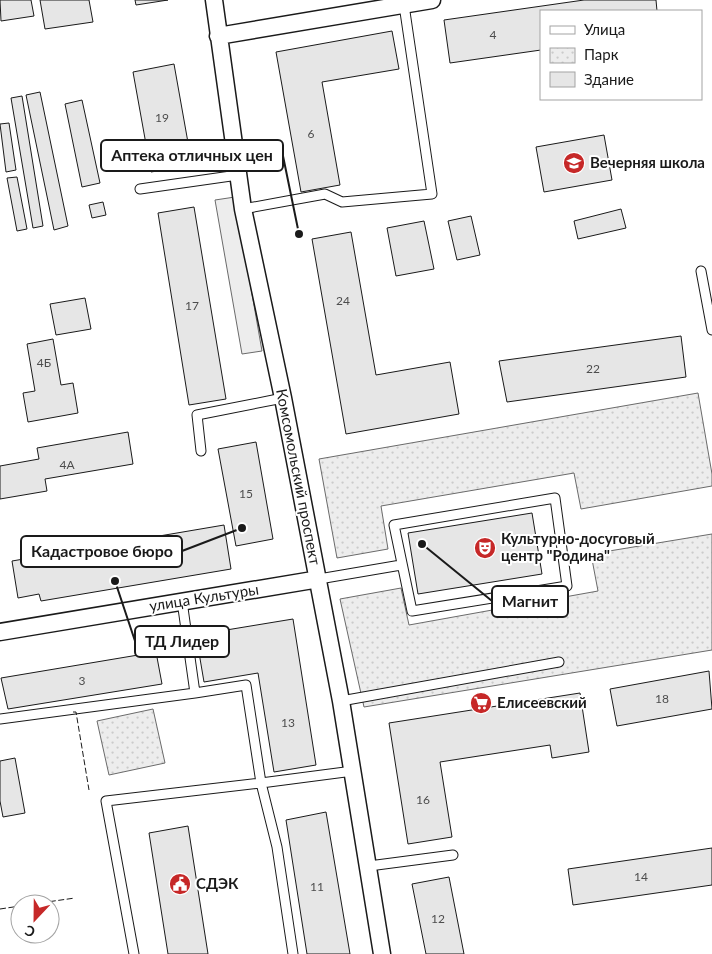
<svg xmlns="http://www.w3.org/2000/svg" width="712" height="954" font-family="Lato,sans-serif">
	<defs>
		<pattern id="park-dots" width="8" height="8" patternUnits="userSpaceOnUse" patternTransform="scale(1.25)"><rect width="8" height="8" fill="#ededed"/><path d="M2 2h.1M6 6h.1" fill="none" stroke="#cbcbcb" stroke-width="1.8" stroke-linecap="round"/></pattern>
	</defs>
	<rect width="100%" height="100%" fill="#fff"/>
	<path fill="#ededed" stroke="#6a6a6a" d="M235 197 262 351 242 354 215 200Z"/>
	<path fill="url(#park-dots)" stroke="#6a6a6a" d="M698 393 712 474V486L581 509 574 473 381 506 388 549 337 558 319 459Z
		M712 534V650L364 707 340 599 401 588 409 625 598 591 591 554Z
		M153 709 165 763 109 775 97 721Z"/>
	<path fill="#e6e6e6" stroke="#1a1a1a" d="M0 0H31L34 16 1 21Z
		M40 0H89L93 22 45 29Z
		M135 0H168L136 5Z
		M584 0H656L657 11H541V50L450 63 444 20Z
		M392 31 399 69 322 82 340 185 301 192 276 52Z
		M174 64 192 165 151 172 133 72Z
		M40 92 68 226 54 230 26 95Z
		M22 96 43 226 33 228 11 98Z
		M82 100 100 183 82 187 65 104Z
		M9 123 16 170 6 172 0 124Z
		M604 135 612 180 544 192 536 147Z
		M17 177 27 229 17 231 7 178Z
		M103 202 106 215 92 218 89 205Z
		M194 207 226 399 189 405 158 213Z
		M621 209 626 228 578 239 574 221Z
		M471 216 480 255 457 260 448 221Z
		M424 221 434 269 396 276 387 228Z
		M351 232 376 375 450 362 459 414 346 434 312 239Z
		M85 298 91 329 56 335 50 304Z
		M681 336 686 377 507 402 499 361Z
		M53 339 61 385 73 383 78 413 28 422 23 393 35 391 27 344Z
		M128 432 133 464 45 479 47 491 0 499V466L39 459 37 448Z
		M256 442 273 539 236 546 218 449Z
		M532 513 542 574 418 594 408 533Z
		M224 525 231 569 41 601 39 594 18 598 12 561Z
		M293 619 316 765 274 772 258 673 204 682 196 635Z
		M156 652 162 684 8 709 1 678Z
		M709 671 712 709 617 726 610 689Z
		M580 693 589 752 552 758 550 745 440 762 452 837 408 844 389 723Z
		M15 758 25 813 3 817 0 801V761Z
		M326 812 350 954H307L286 820Z
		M188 826 208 954H168L149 833Z
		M712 848V885L573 905 568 869Z
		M449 877 464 954H426L412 884Z"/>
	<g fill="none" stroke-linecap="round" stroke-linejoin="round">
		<g stroke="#1a1a1a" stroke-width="11">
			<path id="lane" d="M140 189 238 175
				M243 209 325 194 342 202 432 194 404 5
				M701 271 712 330
				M201 451 197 415 283 398
				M555 498 567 586 412 611 394 525Z
				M319 579 401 565
				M182 601 195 693 246 685 261 783 353 771
				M341 701 559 662
				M0 719 195 693
				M369 866 453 855
				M134 954 106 801 261 783 277 847 293 954"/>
		</g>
		<g stroke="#1a1a1a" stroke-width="19">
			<path id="street" d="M214 0 243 209 283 398 341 701 382 954
				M218 36 432 0
				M0 632 319 579"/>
		</g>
		<use href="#lane" stroke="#fff" stroke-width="9"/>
		<use href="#street" stroke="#fff" stroke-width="16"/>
		<path stroke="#1a1a1a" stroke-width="1" stroke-dasharray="6 2.5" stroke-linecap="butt" d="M73 712H76L89 790
			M33 904 75 898
			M0 909 20 906"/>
	</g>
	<defs>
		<g id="school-disc" transform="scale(1.125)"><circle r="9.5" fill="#c62828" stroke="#fff"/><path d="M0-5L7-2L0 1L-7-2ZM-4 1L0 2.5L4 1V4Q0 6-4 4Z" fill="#fff"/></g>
		<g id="theatre-disc" transform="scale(1.125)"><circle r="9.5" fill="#c62828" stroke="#fff"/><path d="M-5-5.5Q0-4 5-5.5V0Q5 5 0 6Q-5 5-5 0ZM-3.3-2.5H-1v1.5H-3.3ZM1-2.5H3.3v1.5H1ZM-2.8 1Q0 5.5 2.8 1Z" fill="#fff"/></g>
		<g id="supermarket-disc" transform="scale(1.125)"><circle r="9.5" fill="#c62828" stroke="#fff"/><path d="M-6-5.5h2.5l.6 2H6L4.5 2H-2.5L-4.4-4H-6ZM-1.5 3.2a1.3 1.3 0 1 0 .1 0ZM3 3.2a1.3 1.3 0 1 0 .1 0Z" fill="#fff"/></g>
		<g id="civic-disc" transform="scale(1.125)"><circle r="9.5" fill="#c62828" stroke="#fff"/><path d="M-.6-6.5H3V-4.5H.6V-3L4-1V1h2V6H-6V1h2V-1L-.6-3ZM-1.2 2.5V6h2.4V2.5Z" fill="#fff"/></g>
	</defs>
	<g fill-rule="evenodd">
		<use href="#school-disc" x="574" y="163"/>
		<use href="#theatre-disc" x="485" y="548"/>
		<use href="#supermarket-disc" x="481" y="703"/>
		<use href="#civic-disc" x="180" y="884"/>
	</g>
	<g text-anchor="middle" stroke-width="4" stroke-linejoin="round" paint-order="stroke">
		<g font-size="12" fill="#4d4d4d">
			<text x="493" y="39">4</text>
			<text x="162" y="122">19</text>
			<text x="311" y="138">6</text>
			<text x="343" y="305">24</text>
			<text x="192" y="310">17</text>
			<text x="44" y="367">4Б</text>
			<text x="593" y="373">22</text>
			<text x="67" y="469">4А</text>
			<text x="246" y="498">15</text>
			<text x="82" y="685">3</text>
			<text x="662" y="703">18</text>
			<text x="288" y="727">13</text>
			<text x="423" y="804">16</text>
			<text x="641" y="881">14</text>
			<text x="317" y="891">11</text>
			<text x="438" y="923">12</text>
		</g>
		<g font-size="15" font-weight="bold" fill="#1a1a1a" stroke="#fff" text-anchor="start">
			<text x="590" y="168">Вечерняя школа</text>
			<text x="501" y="544">Культурно-досуговый<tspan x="501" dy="17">центр "Родина"</tspan></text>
			<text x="497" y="708">Елисеевский</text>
			<text x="196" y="889">СДЭК</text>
		</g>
		<g font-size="15" fill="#1a1a1a" stroke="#fff">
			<text transform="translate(298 477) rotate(79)" y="5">Комсомольский проспект</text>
			<text transform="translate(204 598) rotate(-9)" y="5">улица Культуры</text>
		</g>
	</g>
	<path fill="none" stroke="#1a1a1a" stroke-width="2" d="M299 234L283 156M242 528L182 551M422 544L492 601M115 581L135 641"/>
	<g fill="#1a1a1a" stroke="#fff" stroke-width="2">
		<circle cx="299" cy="234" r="5"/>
		<circle cx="242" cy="528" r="5"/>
		<circle cx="422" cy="544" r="5"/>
		<circle cx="115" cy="581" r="5"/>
	</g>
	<g fill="#fff" stroke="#1a1a1a" stroke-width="2">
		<rect x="101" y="140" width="182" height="31" rx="5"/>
		<rect x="21" y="536" width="161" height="31" rx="5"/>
		<rect x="492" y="586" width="76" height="31" rx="5"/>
		<rect x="135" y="626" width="94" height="31" rx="5"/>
	</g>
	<g font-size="16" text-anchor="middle" font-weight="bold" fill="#1a1a1a">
		<text x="192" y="161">Аптека отличных цен</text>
		<text x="102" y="557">Кадастровое бюро</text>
		<text x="530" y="607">Магнит</text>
		<text x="182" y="647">ТД Лидер</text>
	</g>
	<rect x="540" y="10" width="162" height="90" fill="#ffffff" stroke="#a3a3a3"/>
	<rect x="550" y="26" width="25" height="8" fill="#ffffff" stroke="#a3a3a3"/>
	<text x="584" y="35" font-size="15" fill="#1a1a1a">Улица</text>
	<rect x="550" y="48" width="25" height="15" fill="url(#park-dots)" stroke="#a3a3a3"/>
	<text x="584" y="60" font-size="15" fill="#1a1a1a">Парк</text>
	<rect x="550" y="72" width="25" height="15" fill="#e6e6e6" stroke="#a3a3a3"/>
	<text x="584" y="85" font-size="15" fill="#1a1a1a">Здание</text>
	<g transform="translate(35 919) rotate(202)"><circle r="24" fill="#ffffff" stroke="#a3a3a3"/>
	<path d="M0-4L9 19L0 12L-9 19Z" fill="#c62828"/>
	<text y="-8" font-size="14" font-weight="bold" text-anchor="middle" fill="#1a1a1a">С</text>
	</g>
</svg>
